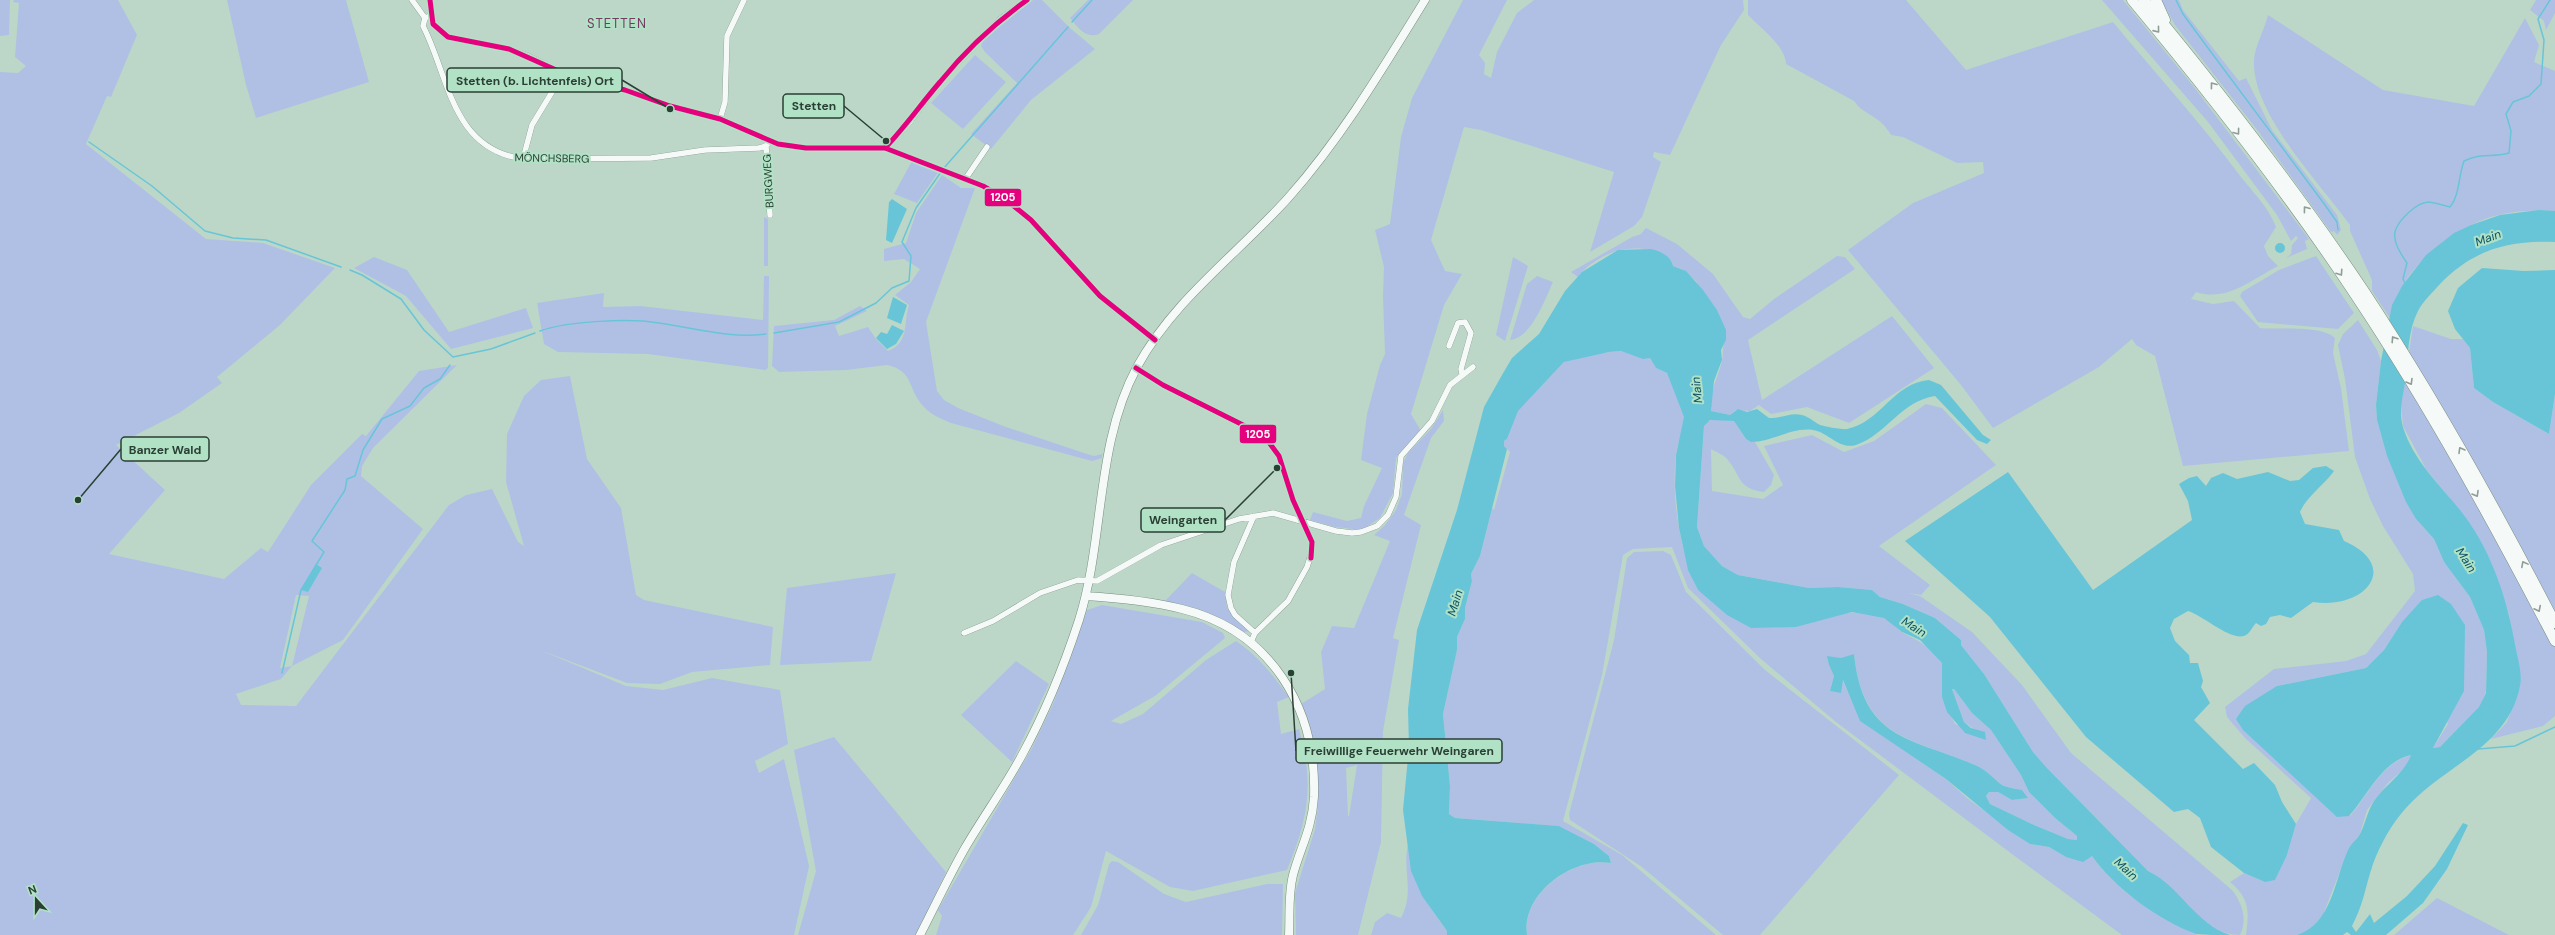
<svg xmlns="http://www.w3.org/2000/svg" width="2555" height="935" font-family="'DM Sans',sans-serif">
	<rect width="100%" height="100%" fill="#bcd7c7"/>
	<path fill="#b0c0e5" fill-rule="evenodd" d="M0 0H10L9 35 0 36Z
		M14 0H118L137 35 111 97 107 96 86 144 206 239 263 243 335 268 280 325 217 377 222 383 179 413 116 445 165 490 109 554 224 579 261 548 268 552 311 485 362 434 366 436 419 371 457 365 373 448 362 466 361 476 423 529 343 640 292 666 281 679 236 694 241 705 296 706 449 505 466 495 492 489 518 542 524 546 506 482 507 434 524 396 541 380 570 376 587 459 621 508 636 595 644 600 773 627 770 665 692 672 660 684 627 683 540 650 626 686 663 690 712 678 780 690 788 744 755 761 759 773 784 759 809 866 794 935H0V72L18 73 26 66 15 57 19 3 13 2ZM296 595 309 596 292 666 280 668Z
		M227 0H346L369 82 256 118 246 85Z
		M1033 0H1042L1070 28 1095 49 1031 100 991 149 971 134 1017 83 985 52 981 46 983 40Z
		M1088 0H1133L1099 34C1086 39 1078 28 1070 18Z
		M1463 0H1507L1479 55 1485 63 1484 74 1491 78 1497 52 1517 13 1534 0H1743L1744 10 1721 45 1670 155 1654 152 1653 157 1661 162 1642 217 1634 226 1590 252 1614 172 1481 130 1464 127 1431 240 1445 271 1462 274 1444 305 1411 414 1421 431 1396 458 1393 493 1380 518 1362 530 1335 527 1310 520 1313 512 1347 521 1361 518 1364 506 1382 468 1361 460 1367 414 1380 365 1385 354 1383 296 1384 267 1375 230 1390 224 1401 137 1412 98Z
		M1748 0H1906L1966 70 2113 22C2156 74 2201 123 2241 177 2253 192 2269 208 2276 227L2264 246 2268 256 2278 266C2251 280 2227 302 2196 292L2191 299 2213 304 2234 301 2260 328C2278 330 2322 325 2335 338L2333 353 2341 388 2349 451 2183 466 2155 356 2136 345 2132 339 2099 367 1993 428 1961 385 1848 250 1913 203 1984 173 1983 162 1957 163 1903 137 1891 135C1879 114 1864 116 1854 101L1786 64C1785 45 1760 28 1748 15Z
		M2102 0H2123L2194 87 2309 239 2305 241 2307 249 2286 258 2291 254 2292 245 2298 238 2296 236 2291 241 2277 215 2208 122Z
		M2161 0H2179L2183 10 2239 81 2246 78 2272 130 2337 215 2341 230 2337 235 2334 231 2331 232 2258 131 2175 25Z
		M2536 0H2555V13L2546 30 2544 21 2530 10Z
		M2268 15 2383 90 2474 106 2525 18 2539 45 2534 62 2555 71V211C2528 209 2496 212 2471 225 2436 242 2397 278 2390 318L2372 291V280L2350 231V225C2320 184 2255 116 2254 65 2253 48 2264 32 2268 15Z
		M975 55 1006 82 963 129 931 103Z
		M912 161 939 171 917 203 894 194Z
		M942 175 961 188H975L926 322 937 391 944 400 958 408 1006 427 1087 454 1094 456 1102 454V458L1092 461 951 423C942 419 931 415 924 407 907 390 915 371 887 365L846 370 779 372 772 366 774 326 834 320 860 306 867 311 835 326 839 336 868 327 876 339 888 351C910 342 903 323 909 305L895 295 911 282 920 269 904 259 884 261V249L906 243 916 213Z
		M764 217 768 219V266H764Z
		M1646 228 1677 244 1713 274 1743 317 1750 319 1774 299 1837 256 1845 257 1855 269 1748 340 1762 400 1892 316 1934 368 1849 423 1807 407 1771 414 1759 405 1750 411 1736 410 1730 415 1710 411C1709 394 1718 377 1722 361 1724 352 1721 348 1726 340L1696 281 1682 269 1673 266C1669 247 1631 246 1616 251 1604 255 1585 266 1578 277L1571 272 1632 237 1641 234Z
		M2316 256 2354 313 2338 329 2258 322 2240 296 2242 292 2279 270Z
		M374 257 407 270 449 332 526 308 533 328 451 349 406 296 354 268Z
		M1513 257 1528 266 1505 341 1496 335Z
		M764 276H769L768 368 765 370 648 354 558 352 544 344 537 303 604 293 603 307 640 306 763 320Z
		M1537 276 1553 282C1545 299 1531 339 1510 340L1527 284Z
		M2358 320 2377 350 2381 361 2376 405 2377 420 2387 456 2416 519 2434 539 2444 562 2470 597 2484 630 2487 652 2486 692 2480 707 2440 747 2433 748 2448 724 2402 622 2384 650 2366 668 2277 686 2350 816C2369 794 2381 763 2411 755L2408 765 2388 783 2367 810 2360 834 2349 848 2323 915 2308 932 2297 935H2246C2249 911 2250 899 2230 882L2244 873 2265 882 2287 855 2296 824 2311 798 2245 738 2227 717 2225 707 2274 669 2346 661 2366 654 2415 591 2413 574 2383 526 2370 499 2355 457 2345 379 2338 345 2343 334Z
		M2413 326 2451 339H2463L2470 348 2474 388 2493 402 2549 434 2555 394V716L2543 726 2491 739 2507 722 2520 685 2509 614 2489 559 2461 512 2426 469 2403 426 2401 405Z
		M1621 351 1650 358 1656 368 1667 373C1672 387 1682 402 1684 416 1685 429 1677 443 1676 455 1671 497 1680 553 1698 590L1843 614C1856 611 1874 613 1886 619 1892 623 1897 629 1903 633 1923 643 1927 645 1942 663V697L1955 724 1977 731 1964 722 1952 689H1954L1972 713 1991 730 2021 775 2029 792 2055 818 2077 836V840L2068 839 2034 825 1990 804 1986 796 1989 792H1998L2012 800 2027 798 2022 790C2017 789 2010 788 2004 786 1997 783 1988 770 1975 765 1909 737 1863 739 1854 654L1829 665 1834 676 1830 691 1842 679 1861 721 1946 779 1967 798 2030 844 2049 847 2066 857 2092 856C2118 894 2158 915 2197 935H2122L2016 857 1836 722 1761 659 1688 588 1672 547 1633 549 1623 555 1602 675 1563 821 1622 855 1716 935H1527C1521 895 1573 856 1611 863L1609 856 1594 844 1559 826 1455 818 1449 814 1450 786 1443 714 1457 650V637L1465 619V608L1472 581 1471 574 1480 556 1492 508 1494 510 1510 452 1504 446V441L1507 439 1517 411 1564 362 1591 354Z
		M1926 404 1942 408 1996 465 1879 546 1930 585 1921 595 1908 593 1920 596 1972 632 2022 685 2071 753 2232 890C2242 903 2248 919 2240 935 2199 935 2181 886 2148 871L2047 768 2033 752 1984 674 1961 645V640L1935 618 1903 604 1880 597 1872 590 1838 587 1809 588 1738 575 1722 566 1704 546 1697 527 1704 426 1708 421 1717 419 1734 421 1746 439 1755 442 1774 475 1771 485 1764 492C1736 488 1742 476 1727 459 1724 455 1716 452 1711 449L1712 491 1763 499 1783 485 1764 446 1812 435 1844 452 1874 441Z
		M1443 410 1444 421 1431 438 1404 515 1421 525 1393 638 1399 640 1383 731 1381 842 1358 935H1296L1295 893 1315 829 1318 806 1315 749 1301 704 1325 689 1321 652 1332 626 1354 628 1390 541 1374 535 1385 525 1396 510 1402 494 1403 463 1408 453 1431 429ZM1357 765 1349 816H1348L1346 768Z
		M1663 551 1671 555 1686 592 1765 670 1899 775 1760 935H1723L1642 867 1570 820 1569 814 1614 640 1627 558 1634 552Z
		M896 573 871 661 780 665 787 588Z
		M1192 573 1225 592 1227 607 1248 631 1243 633 1179 604 1164 602Z
		M1102 605 1202 622 1223 633 1225 638 1155 696 1111 721 1121 724 1143 714 1206 660 1236 641C1258 656 1273 675 1289 697L1277 702 1281 734 1299 729C1314 784 1309 817 1287 870L1193 891 1170 887 1106 851 1091 907 1073 935H936L942 916 938 910 1032 748 1053 704 1087 610Z
		M1016 661 1049 684 1012 762 961 715Z
		M834 737 946 872 916 935H798L816 871 794 750Z
		M1408 844C1413 885 1424 899 1447 931V935H1371L1375 922 1387 913 1401 918C1415 891 1402 872 1408 844Z
		M1112 861 1118 862 1164 894 1186 902 1267 884H1283L1282 935H1081L1098 905 1109 864Z
		M2437 898 2509 935H2394Z"/>
	<path fill="#68c5d8" d="M892 199 907 209 892 243 886 240 889 202Z
		M2539 210 2555 211V242C2508 240 2473 250 2440 284 2433 292 2423 301 2418 311 2408 330 2408 355 2406 376 2404 393 2398 411 2403 427 2413 460 2440 485 2460 510 2489 546 2506 594 2514 639 2516 653 2523 672 2520 686 2508 748 2444 765 2406 808 2392 823 2380 845 2373 864 2365 888 2364 903 2352 926L2356 932 2370 914 2374 923 2407 896 2435 866 2463 823 2468 825 2447 869 2423 903 2386 935H2351L2347 932 2343 935H2297C2332 924 2335 878 2348 850 2351 843 2358 839 2361 832 2367 819 2368 808 2377 797 2388 783 2405 772 2411 755 2382 761 2368 795 2349 816L2337 817 2243 730 2236 719 2245 706 2277 686 2366 668 2384 650 2402 622 2422 600 2438 595 2451 604 2465 625 2464 691 2433 748 2440 747 2479 707 2486 693 2487 652 2484 630 2470 597 2444 562 2434 539 2416 519 2406 502 2387 456 2377 420 2376 405 2381 361 2392 305 2402 286 2426 255 2454 233 2471 225 2500 215Z
		M2275 248a5 5 0 1 1 10 0a5 5 0 1 1-10 0Z
		M1651 249C1660 251 1671 256 1673 266L1686 271 1703 290 1717 310 1726 330V340L1721 350 1722 360 1714 381 1711 411 1730 415 1738 409 1747 412 1757 409 1769 418C1780 419 1790 412 1802 415 1809 417 1812 420 1818 424 1821 426 1843 430 1847 429 1881 422 1893 383 1929 380L1941 385 1983 435 1991 440 1987 444 1977 440 1935 396C1901 401 1886 435 1856 445 1839 450 1828 432 1813 430 1792 427 1772 442 1751 442L1746 439 1734 421 1710 420 1704 426 1697 527 1704 546 1722 566 1738 575 1809 588 1838 587 1872 590 1880 597 1903 604 1935 618 1961 640V645L1984 674 2033 752 2047 768 2148 871C2179 885 2195 924 2230 935 2220 935 2205 935 2196 934 2160 921 2114 888 2092 856L2083 862 2066 857 2049 847 2030 844 2008 830 1946 779 1860 721 1843 680 1841 693 1830 691 1834 676 1829 665 1827 656 1841 658 1854 654C1863 740 1909 737 1975 765 1988 770 1997 783 2004 786 2010 788 2017 789 2022 790L2028 798 2012 800 1998 792H1989L1986 796 1990 804 2034 825 2068 839 2077 840V836L2055 818 2029 792 2021 775 1991 730 1972 713 1954 689H1952L1964 722 1971 728 1985 732 1986 740 1965 733 1947 712 1942 697V663L1920 640 1902 632 1884 618 1852 612 1796 627 1751 628 1727 615 1698 590 1688 570 1679 528 1675 486 1676 455 1684 417 1667 373 1656 368 1650 358 1643 359 1621 351 1609 352 1564 362 1518 411 1507 439 1504 441V446L1507 449 1505 457 1480 556 1471 574 1472 581 1465 608V619L1457 637V650L1443 714 1450 786 1449 814 1455 818 1559 826 1594 844 1609 856 1611 863C1573 856 1521 894 1527 935H1447V931L1422 896 1411 871 1403 810 1409 747 1408 709 1417 630 1457 510 1484 407 1502 375 1512 358 1539 334 1565 291 1582 272 1618 250Z
		M2482 268 2524 271 2555 270V394L2549 434 2493 402 2474 388 2470 348 2455 329 2448 311 2458 288Z
		M893 297 907 305 901 324 887 318Z
		M892 325 904 331 896 344 887 349 876 338 881 332 887 334Z
		M2326 466 2334 471C2324 485 2307 496 2300 512L2305 524 2339 530 2344 541C2402 566 2365 610 2313 602L2291 618 2280 615 2270 617 2266 624 2261 626 2256 623C2252 627 2250 634 2244 636 2229 640 2204 616 2188 611L2174 619 2170 628 2175 641 2189 655 2190 663H2198L2203 681 2201 687 2210 703 2194 720 2243 769 2254 763 2275 785 2282 802 2296 824 2287 855 2275 880 2265 882 2244 873 2211 847 2200 818 2188 809 2174 812 2086 737 1990 617 1905 541 2008 472 2093 590 2192 520 2188 501 2179 484 2189 478 2197 476 2206 486 2211 478 2223 473 2237 479 2268 472 2290 481 2299 480 2313 468Z
		M316 564 322 568 308 592 301 590Z"/>
	<g fill="none" stroke-linecap="round" stroke-linejoin="round">
		<path stroke="#68c5d8" stroke-width="1.5" d="M2176 0 2183 14 2205 44 2325 205 2337 222 2338 230
			M1072 22 1092 0
			M89 142 152 186 205 231 233 238 266 240 341 267
			M943 169 1068 27
			M350 270 362 275 401 299 424 330 453 357 491 349 535 333
			M2405 283 2403 279 2407 263C2401 254 2393 243 2395 232 2398 220 2417 202 2429 202 2436 203 2443 205 2450 207 2460 195 2458 177 2464 161 2484 152 2491 158 2509 153L2511 131 2506 114 2513 102 2529 96 2541 84 2544 40 2538 19 2550 0
			M540 331C568 321 630 318 659 323 693 328 731 339 766 334
			M774 333 839 322 876 303 892 288 909 281 911 256 902 242 916 208 941 172
			M282 673 301 590 324 552 312 541 345 490 347 479 355 476 363 450 382 419 410 406 424 388 440 379 450 365
			M2478 749 2515 746 2555 727"/>
		<g stroke="#798e82" stroke-width="6">
			<path id="street" d="M412 0 425 18
				M430 0 433 24 448 37 509 49 526 55 572 77 625 90 670 106 720 119 778 144 806 148H885L983 186 1004 198 1031 220 1100 296 1155 340
				M430 16 425 18 423 26C449 76 451 149 523 159L651 158 705 150 759 148 766 146 769 142
				M720 119 725 102 727 36 744 0
				M766 146 770 215
				M885 148 909 123 940 81 978 42 999 20 1027 0
				M523 159 532 125 563 74
				M966 178 987 147
				M1449 346 1458 323 1465 322 1471 333 1461 369 1462 374
				M1136 368 1163 385 1251 429 1268 441 1279 456 1293 500 1312 542V551L1307 567 1288 601 1255 633 1251 642
				M1254 516 1234 562 1228 595 1231 608 1235 615 1255 633
				M964 633 993 621 1040 593 1078 580 1097 581 1161 545 1239 519 1273 513 1336 531 1352 533 1361 532 1377 526 1388 515 1396 497 1401 456 1432 421 1450 385 1473 367"/>
		</g>
		<g stroke="#798e82" stroke-width="9">
			<path id="secondary" d="M1086 596C1118 598 1150 601 1182 609 1271 631 1317 708 1314 797 1312 829 1301 846 1293 875 1288 895 1290 915 1289 935
				M920 935C935 906 949 876 965 848 983 817 1005 787 1022 755 1045 713 1064 666 1079 620 1105 537 1095 445 1137 367 1174 299 1239 253 1289 197 1342 137 1383 68 1425 0"/>
		</g>
		<g stroke="#798e82" stroke-width="11">
			<path id="highway" d="M2132 0C2211 95 2288 193 2356 296 2430 407 2494 524 2555 641
				M2144 0C2221 93 2296 190 2364 291 2434 397 2497 510 2555 623
				M2156 0 2165 20"/>
		</g>
		<use href="#street" stroke="#f5f9f7" stroke-width="5.5"/>
		<use href="#secondary" stroke="#f5f9f7" stroke-width="8"/>
		<use href="#highway" stroke="#f5f9f7" stroke-width="10"/>
		<g stroke="#b1e2c6" stroke-width="8">
			<path id="bus-1" d="M430 0 433 24 448 37 509 49 572 77 625 90 670 106 720 119 778 144 806 148H885L983 186 1004 198 1031 220 1100 296 1155 340
				M885 148C905 127 921 104 940 82 965 51 995 23 1027 0
				M1136 368 1163 385 1251 429 1268 441 1279 456 1293 500 1312 542 1311 558"/>
		</g>
		<use href="#bus-1" stroke="#e5007d" stroke-width="5"/>
	</g>
	<defs><path id="oneway-chevron" d="M-2-3.5L2.5 0L-2 3.5" fill="none" stroke-width="1.6" stroke-linecap="round" stroke-linejoin="round"/></defs>
	<g stroke="#909c96">
		<use href="#oneway-chevron" transform="translate(2157 30) rotate(51)"/>
		<use href="#oneway-chevron" transform="translate(2213 85) rotate(-127)"/>
		<use href="#oneway-chevron" transform="translate(2237 132) rotate(53)"/>
		<use href="#oneway-chevron" transform="translate(2306 209) rotate(-127)"/>
		<use href="#oneway-chevron" transform="translate(2340 273) rotate(56)"/>
		<use href="#oneway-chevron" transform="translate(2394 339) rotate(-123)"/>
		<use href="#oneway-chevron" transform="translate(2410 382) rotate(59)"/>
		<use href="#oneway-chevron" transform="translate(2461 450) rotate(-120)"/>
		<use href="#oneway-chevron" transform="translate(2476 494) rotate(60)"/>
		<use href="#oneway-chevron" transform="translate(2524 564) rotate(-118)"/>
		<use href="#oneway-chevron" transform="translate(2538 609) rotate(63)"/>
	</g>
	<g text-anchor="middle" stroke-width="4" stroke-linejoin="round" paint-order="stroke">
		<g font-size="11" fill="#2b3f34" stroke="#b1e2c6">
			<text transform="translate(552 158) rotate(1)" y="4">MÖNCHSBERG</text>
			<text transform="translate(768 181) rotate(-93)" y="4">BURGWEG</text>
		</g>
		<g font-size="12" font-style="italic" fill="#0e5364" stroke="#b1e2c6">
			<text transform="translate(2488 238) rotate(-21)" y="4">Main</text>
			<text transform="translate(1697 390) rotate(-96)" y="4">Main</text>
			<text transform="translate(2466 560) rotate(57)" y="4">Main</text>
			<text transform="translate(1455 603) rotate(-73)" y="4">Main</text>
			<text transform="translate(1914 627) rotate(32)" y="4">Main</text>
			<text transform="translate(2126 869) rotate(43)" y="4">Main</text>
		</g>
		<g font-size="13" letter-spacing="1" fill="#763a63" stroke="#b1e2c6">
			<text x="617" y="28">STETTEN</text>
		</g>
	</g>
	<path fill="none" stroke="#2b3f34" stroke-width="1.5" d="M670 109L622 80M886 141L844 106M78 500L121 449M1277 468L1225 520M1291 673L1296 751"/>
	<g fill="#2b3f34" stroke="#b1e2c6" stroke-width="1.5">
		<circle cx="670" cy="109" r="4"/>
		<circle cx="886" cy="141" r="4"/>
		<circle cx="78" cy="500" r="4"/>
		<circle cx="1277" cy="468" r="4"/>
		<circle cx="1291" cy="673" r="4"/>
	</g>
	<g fill="#b1e2c6" stroke="#2b3f34" stroke-width="1.5">
		<rect x="447" y="68" width="175" height="24" rx="4"/>
		<rect x="783" y="94" width="61" height="24" rx="4"/>
		<rect x="121" y="437" width="88" height="24" rx="4"/>
		<rect x="1141" y="508" width="84" height="24" rx="4"/>
		<rect x="1296" y="739" width="206" height="24" rx="4"/>
	</g>
	<g font-size="12" text-anchor="middle" font-weight="bold" fill="#2b3f34">
		<text x="535" y="85">Stetten (b. Lichtenfels) Ort</text>
		<text x="814" y="110">Stetten</text>
		<text x="165" y="454">Banzer Wald</text>
		<text x="1183" y="524">Weingarten</text>
		<text x="1399" y="755">Freiwillige Feuerwehr Weingaren</text>
	</g>
	<g stroke="#b1e2c6" stroke-width="1.5">
		<rect x="984" y="188" width="38" height="19" rx="4" fill="#e5007d"/>
		<rect x="1239" y="424" width="38" height="20" rx="4" fill="#e5007d"/>
	</g>
	<g font-size="11" text-anchor="middle" font-weight="bold" fill="#fff">
		<text x="1003" y="201">1205</text>
		<text x="1258" y="438">1205</text>
	</g>
	<g transform="translate(36 899) rotate(339)" stroke="#b1e2c6" stroke-width="3" paint-order="stroke">
	<path d="M0-3L7 15L0 10L-7 15Z" fill="#2b3f34"/>
	<text y="-6" font-size="11" font-weight="bold" text-anchor="middle" fill="#2b3f34">N</text>
	</g>
</svg>
